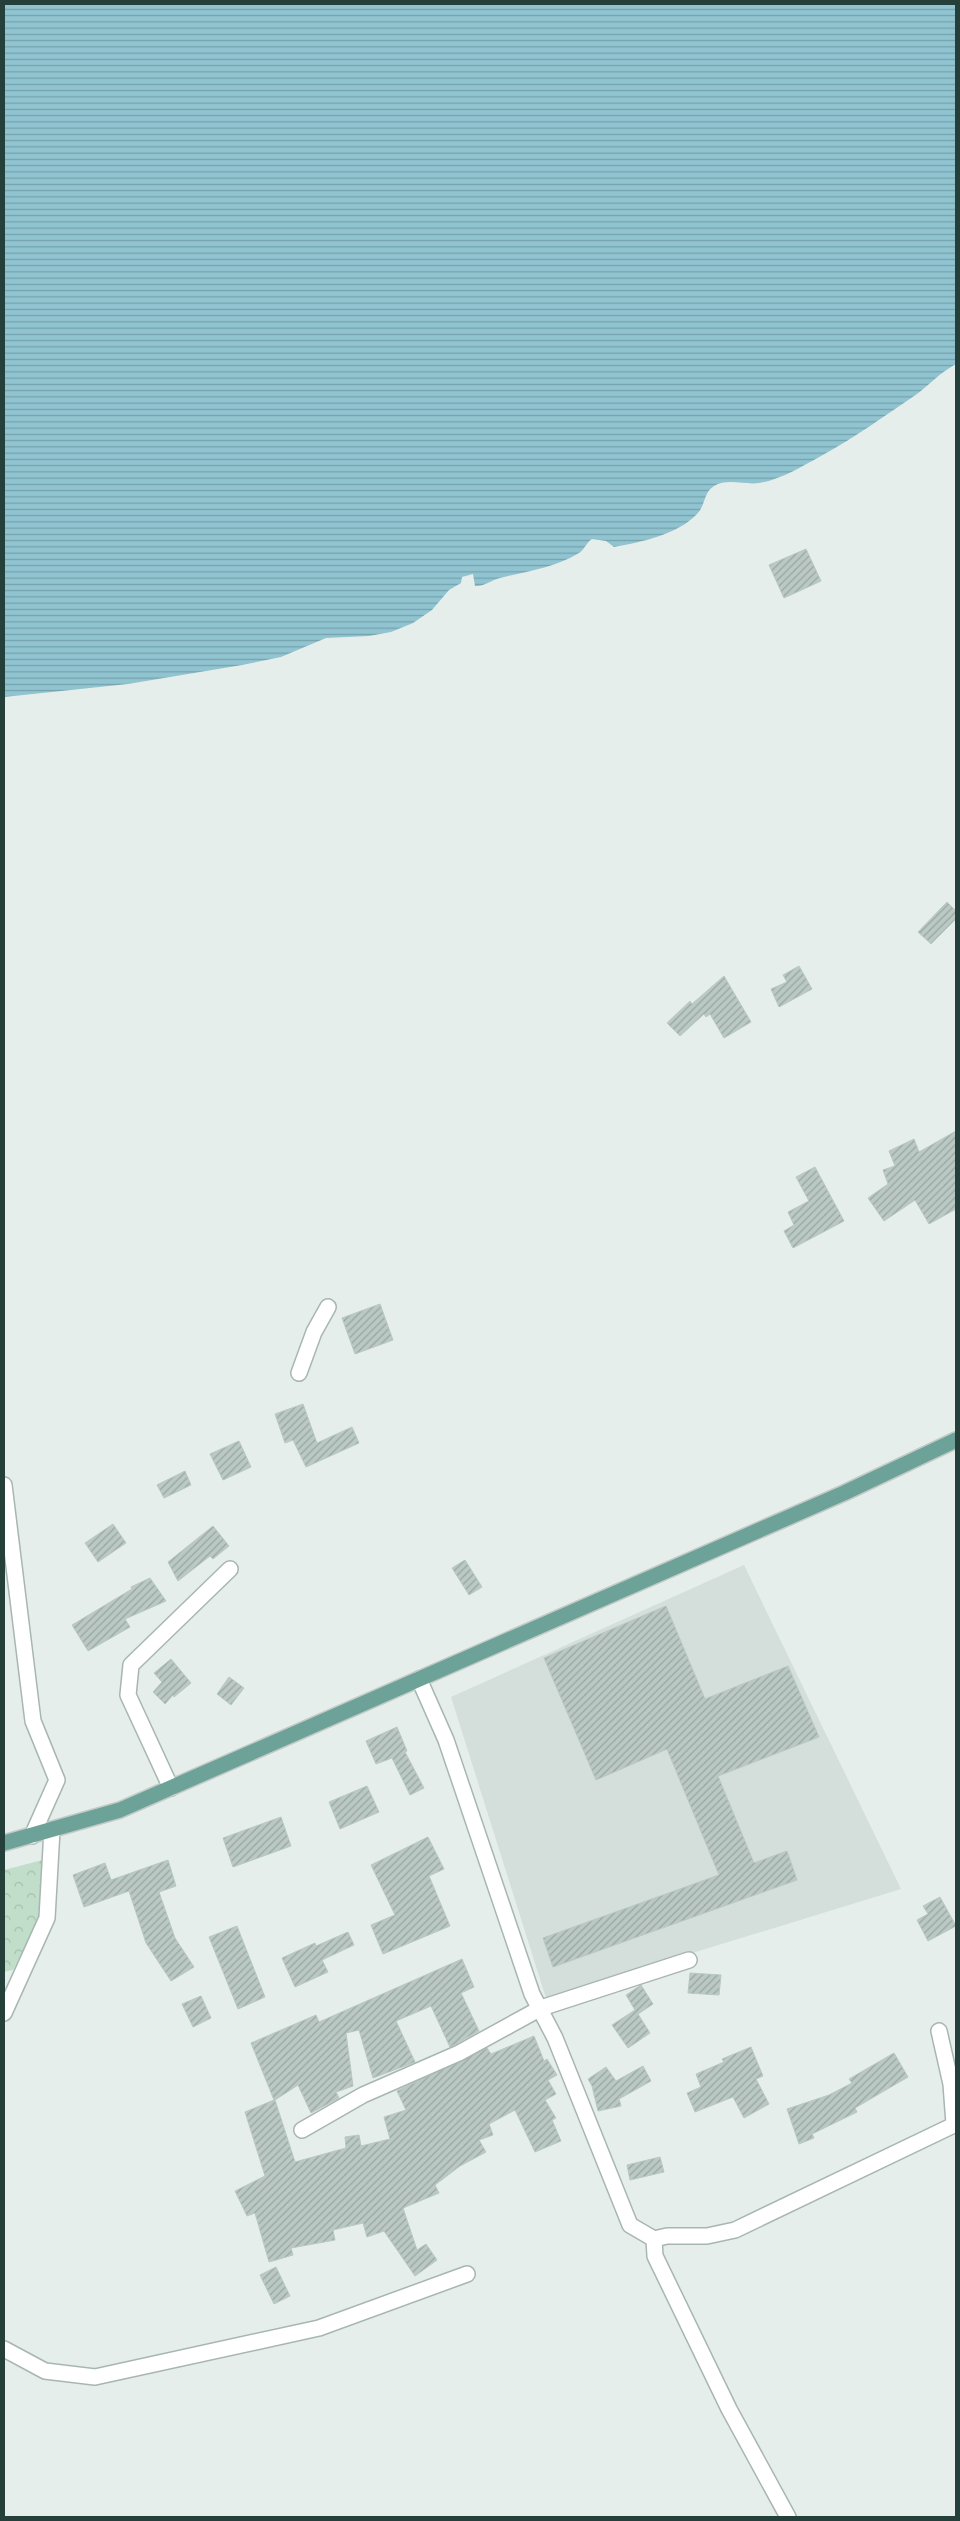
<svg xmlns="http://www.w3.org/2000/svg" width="960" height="2521" font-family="Rubik,sans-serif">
	<defs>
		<pattern id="forest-crowns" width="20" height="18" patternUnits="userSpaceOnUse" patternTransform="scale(1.25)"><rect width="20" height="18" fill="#c0dec9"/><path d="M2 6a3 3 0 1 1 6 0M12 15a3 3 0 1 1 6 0" fill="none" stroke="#a5c0ad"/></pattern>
		<pattern id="water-rules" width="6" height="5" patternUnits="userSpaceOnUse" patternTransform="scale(1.25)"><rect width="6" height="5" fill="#90c4d1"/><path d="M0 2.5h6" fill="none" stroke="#75a1ab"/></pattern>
		<pattern id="building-hatch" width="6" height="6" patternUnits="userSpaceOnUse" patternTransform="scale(1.25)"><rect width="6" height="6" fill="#bbc9c4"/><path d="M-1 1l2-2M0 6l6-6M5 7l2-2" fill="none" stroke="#98a5a0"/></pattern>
	</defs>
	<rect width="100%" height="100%" fill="#e6eeeb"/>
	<path fill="#d4deda" d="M744 1565 901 1889 546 1998 451 1697Z"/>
	<path fill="url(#forest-crowns)" d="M54 1857 47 1904 13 1970 4 1972V1870Z"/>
	<path fill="url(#water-rules)" d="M4 4H956V364C941 372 930 384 917 394 886 415 854 438 821 456 803 466 780 480 759 483 745 485 727 478 714 486 703 493 706 505 697 514 677 535 641 542 614 547L606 541 592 539C586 543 585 549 579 553 554 568 528 571 500 578 491 580 484 587 475 586L473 574 462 577 461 583 449 590 432 610 413 623 391 632 369 636 326 638 281 657 242 665 128 684 4 697Z"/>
	<path fill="url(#building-hatch)" stroke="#b8c8c2" d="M806 549 821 581 784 598 769 565Z
		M947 902 956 911V919L931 944 918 932Z
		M799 966 812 989 779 1007 771 989 787 982 783 975Z
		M724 976 751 1022 724 1038 710 1014 706 1017 704 1014 680 1036 667 1023 690 1001 692 1004Z
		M956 1131V1209L929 1224 915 1200 884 1221 868 1198 888 1184 883 1170 895 1166 889 1151 914 1139 919 1152Z
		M815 1167 844 1221 793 1248 784 1231 794 1225 788 1212 809 1201 796 1177Z
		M380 1304 393 1340 355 1354 342 1318Z
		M303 1404 317 1443 352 1427 359 1443 306 1467 293 1440 285 1443 275 1414Z
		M239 1441 251 1467 223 1480 210 1454Z
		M185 1471 191 1485 164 1498 157 1485Z
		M113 1524 126 1543 98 1562 85 1543Z
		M213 1526 229 1546 213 1559 210 1556 178 1581 168 1562Z
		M465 1560 482 1587 469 1595 452 1568Z
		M150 1578 166 1601 125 1619 130 1627 88 1651 72 1625 132 1589 131 1587Z
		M666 1606 705 1699 788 1666 819 1737 718 1776 754 1863 787 1851 797 1880 553 1967 543 1938 719 1875 667 1749 596 1780 544 1658Z
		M171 1659 191 1683 174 1697 173 1695 165 1704 153 1692 162 1682 154 1673Z
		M229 1677 244 1688 231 1705 217 1694Z
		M397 1727 407 1751 405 1752 424 1788 410 1795 392 1758 376 1764 366 1741Z
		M367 1786 379 1812 340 1829 329 1802Z
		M281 1817 291 1846 233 1867 223 1838Z
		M428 1837 444 1869 429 1876 450 1926 383 1954 371 1925 395 1915 371 1865Z
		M168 1860 176 1886 159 1892 175 1938 194 1967 171 1981 146 1943 129 1891 84 1907 73 1875 105 1863 111 1880Z
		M940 1897 956 1926 928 1941 917 1920 928 1914 923 1906Z
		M237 1926 265 1997 238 2009 209 1937Z
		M348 1932 354 1945 322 1960 328 1972 295 1987 282 1958 315 1943 316 1946Z
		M462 1959 474 1987 461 1993 479 2031 450 2047 431 2006 396 2021 415 2062 373 2078 359 2030 346 2033 353 2086 336 2092 339 2098 311 2113 298 2085 275 2100 295 2162 346 2148 345 2137 359 2135 361 2146 390 2139 384 2117 406 2110 397 2091 487 2048 491 2054 534 2036 544 2061 547 2059 557 2075 548 2080 556 2094 545 2100 556 2118 552 2120 561 2141 535 2152 515 2110 489 2124 493 2135 479 2140 486 2152 460 2166 435 2185 439 2193 403 2208 417 2250 426 2244 437 2260 415 2276 384 2231 367 2237 363 2223 333 2230 335 2240 291 2248 293 2255 269 2262 255 2213 247 2216 235 2191 265 2176 245 2112 274 2100 251 2043 316 2015 319 2022Z
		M690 1973 721 1975 719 1995 688 1993Z
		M641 1985 653 2004 638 2014 650 2033 628 2048 612 2025 635 2010 626 1995Z
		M201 1996 211 2018 193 2027 182 2004Z
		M751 2047 763 2076 756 2079 769 2104 744 2118 733 2097 695 2112 687 2093 701 2087 696 2074 724 2062 722 2059Z
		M894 2053 908 2077 855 2108 857 2112 812 2134 814 2138 799 2144 787 2109 829 2095 852 2083 849 2079Z
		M643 2066 651 2081 619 2099 621 2106 598 2111 592 2086 588 2079 606 2067 616 2081Z
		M660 2157 664 2172 630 2180 627 2165Z
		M276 2267 290 2296 274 2304 260 2275Z"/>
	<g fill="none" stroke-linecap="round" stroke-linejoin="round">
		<g stroke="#a8b6b2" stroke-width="18">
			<path id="street" d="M299 1373 314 1332 328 1307
				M4 1485 33 1721 57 1780 32 1836
				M419 1679 446 1740 532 1994 555 2038 630 2225 654 2239 667 2236H707L735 2230 956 2124
				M171 1788 128 1695 131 1665 230 1569
				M4 2013 47 1918 52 1830
				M939 2031 951 2084 954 2124
				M302 2130 363 2095 459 2053 541 2008 689 1960
				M654 2239 655 2256 729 2409 788 2517
				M4 2349 45 2371 95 2377 319 2328 467 2274"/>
		</g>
		<g stroke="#c2cac8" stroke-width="18">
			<path id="primary" d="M4 1843 120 1810 844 1493 956 1440"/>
		</g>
		<use href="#street" stroke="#fff" stroke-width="15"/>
		<use href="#primary" stroke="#6ca297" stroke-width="15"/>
	</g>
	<rect width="960" height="2521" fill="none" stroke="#25403a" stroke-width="10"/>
</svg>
